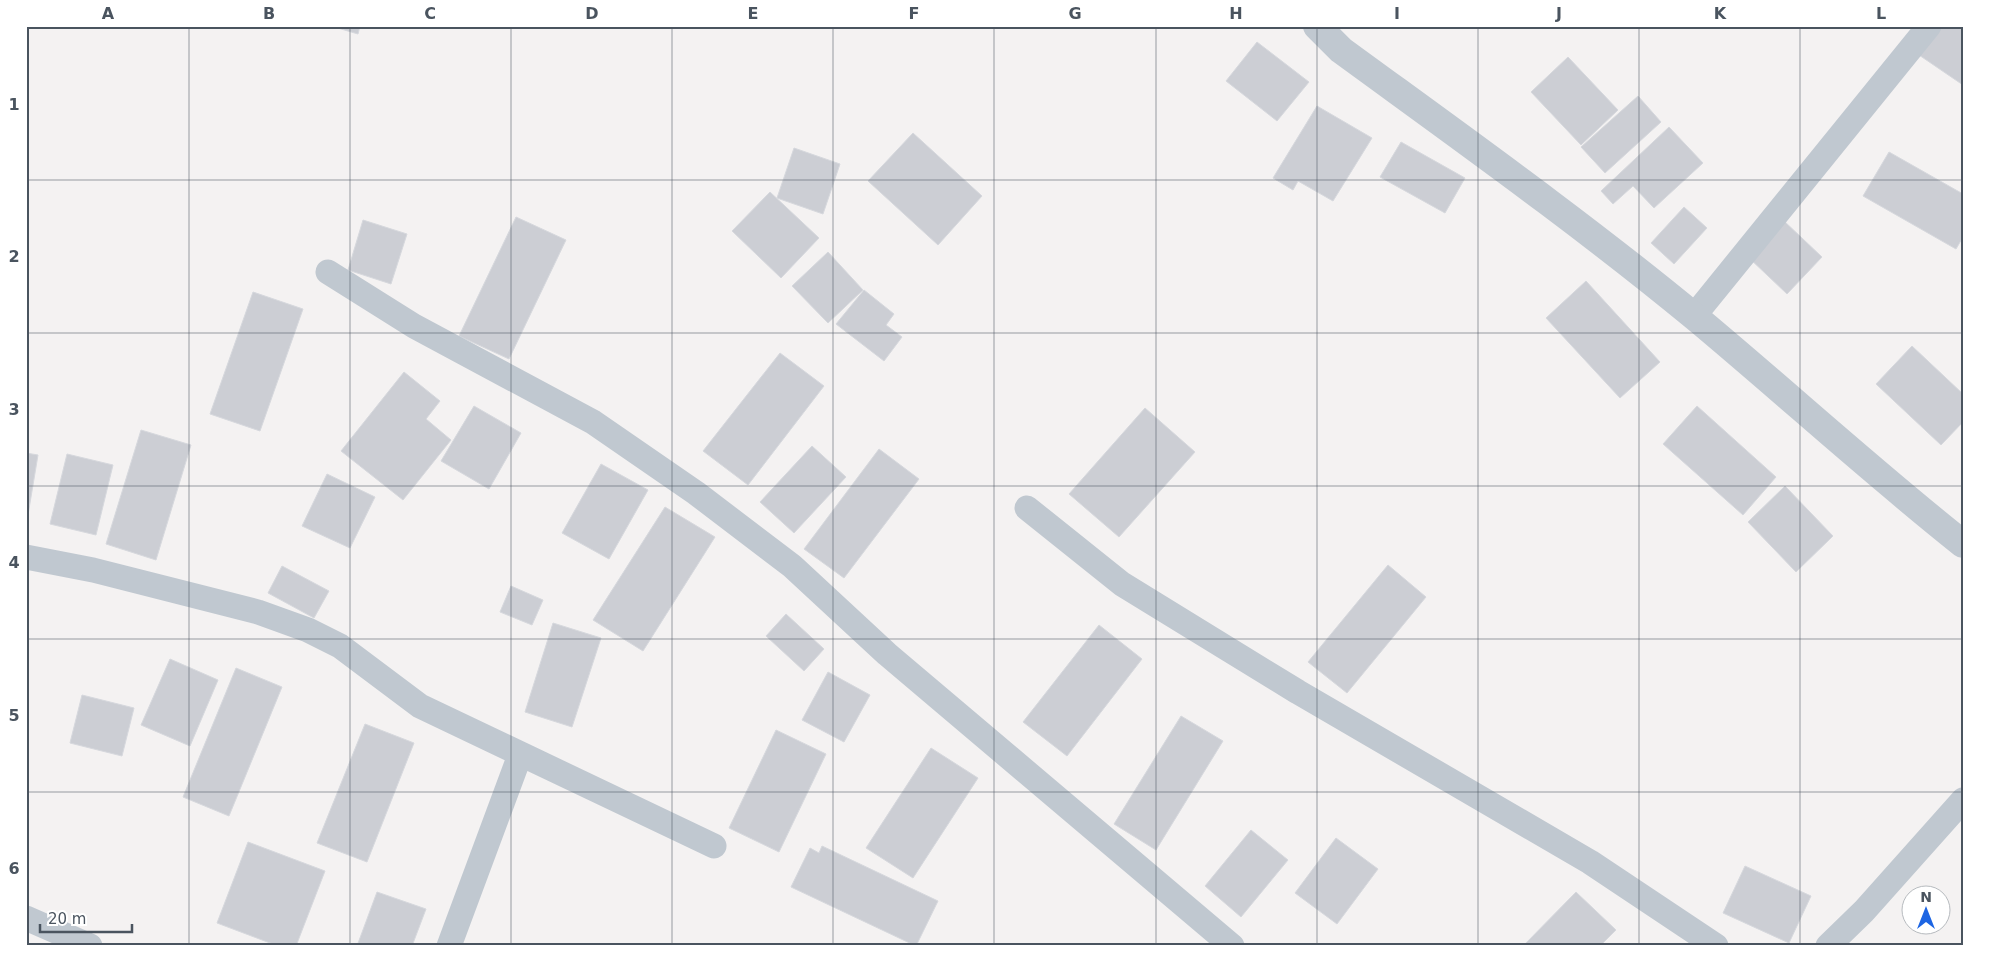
<svg xmlns="http://www.w3.org/2000/svg" width="1989" height="972" font-family="'DejaVu Sans',sans-serif">
	<rect width="100%" height="100%" fill="#f4f2f2"/>
	<path fill="#ccced4" stroke="#d6d8dd" d="M331 26H360L358 34Z
		M1939 26H1963V85L1919 55Z
		M1257 42 1309 82 1277 121 1226 81Z
		M1568 57 1618 110 1581 145 1531 92Z
		M1638 96 1661 122 1605 173 1581 147Z
		M1317 106 1372 138 1333 201 1298 181 1293 190 1273 178Z
		M1669 127 1703 163 1654 208 1633 186 1613 204 1601 191Z
		M913 133 982 196 938 245 868 181Z
		M1401 142 1465 178 1445 213 1380 177Z
		M794 148 840 164 823 214 777 198Z
		M1889 152 1963 194V237L1956 249 1863 196Z
		M770 192 819 238 781 278 732 231Z
		M1684 207 1707 228 1674 264 1651 243Z
		M516 217 566 240 509 359 459 336Z
		M363 220 407 234 391 284 348 270Z
		M1783 220 1822 257 1787 294 1748 257Z
		M828 252 863 290 828 323 792 286Z
		M1586 281 1660 362 1620 398 1546 318Z
		M864 290 894 314 886 325 902 337 884 361 836 324Z
		M253 292 303 309 260 431 210 414Z
		M1912 346 1963 394V422L1941 445 1876 384Z
		M780 353 824 386 748 485 703 451Z
		M404 372 440 401 426 419 451 440 403 500 341 451Z
		M474 406 521 433 489 489 441 461Z
		M1697 406 1776 477 1743 515 1663 444Z
		M1145 408 1195 452 1119 537 1069 494Z
		M141 430 191 445 156 560 106 544Z
		M812 446 846 477 794 533 760 502Z
		M879 449 919 479 844 578 804 549Z
		M26 453 38 455 26 527Z
		M67 454 113 465 96 535 50 524Z
		M601 464 648 490 609 559 562 533Z
		M327 474 375 497 350 548 302 526Z
		M1785 486 1833 536 1796 572 1748 522Z
		M665 507 715 537 643 651 593 620Z
		M1388 565 1426 597 1347 693 1308 662Z
		M282 566 329 591 314 618 268 593Z
		M511 586 543 600 532 625 500 612Z
		M786 614 824 649 804 671 766 636Z
		M553 623 601 638 572 727 525 712Z
		M1099 625 1142 659 1067 756 1023 722Z
		M170 659 218 680 190 746 141 725Z
		M236 668 282 687 229 816 183 797Z
		M828 672 870 695 844 742 802 720Z
		M82 695 134 708 122 756 70 743Z
		M1181 716 1223 741 1156 850 1114 824Z
		M365 724 414 743 367 862 317 843Z
		M776 730 826 754 779 852 729 828Z
		M931 748 978 778 913 878 866 848Z
		M1251 830 1288 860 1241 917 1205 886Z
		M1336 838 1378 869 1337 924 1295 893Z
		M248 842 325 871 296 946H278L217 923Z
		M822 846 938 901 916 946 791 887 810 848 819 853Z
		M1745 866 1811 896 1789 943 1723 913Z
		M377 892 426 909 412 946H357Z
		M1576 892 1616 930 1600 946H1523Z"/>
	<g fill="none" stroke-linecap="round" stroke-linejoin="round">
		<path stroke="#c0c8d0" stroke-width="25" d="M328 272 414 326 593 422 696 493 792 566 887 654 1232 946
			M1694 316 1929 26
			M1027 508 1122 584 1298 692 1590 862 1716 946
			M26 557 93 570 258 612 308 630 340 646 420 706 714 846
			M26 918 90 946
			M449 946 520 755
			M1828 946 1864 911 1963 800"/>
		<path stroke="#c0c8d0" stroke-width="28" d="M1317 26 1341 50C1460 137 1581 223 1695 317 1785 392 1871 471 1963 544"/>
	</g>
	<path fill="none" stroke="#4a545f" stroke-width="1" stroke-opacity="0.55" d="M189 26V946M350 26V946M511 26V946M672 26V946M833 26V946M994 26V946M1156 26V946M1317 26V946M1478 26V946M1639 26V946M1800 26V946M26 180H1963M26 333H1963M26 486H1963M26 639H1963M26 792H1963"/>
	<rect width="1989" height="972" fill="none" stroke="#ffffff" stroke-width="55"/>
	<g transform="translate(1926 910)"><circle r="24" fill="#ffffff" stroke="#b7bbbf"/>
	<path d="M0-4L9 19L0 12L-9 19Z" fill="#1d65e3"/>
	<text y="-8" font-size="14" font-weight="bold" text-anchor="middle" fill="#4a545f">N</text>
	</g>
	<path d="M40 924v8h92v-8" fill="none" stroke="#4a545f" stroke-width="2.5"/>
	<text x="48" y="924" font-size="15" fill="#4a545f" stroke="#ffffff" stroke-width="4" paint-order="stroke">20 m</text>
	<rect x="28" y="28" width="1934" height="916" fill="none" stroke="#4a545f" stroke-width="2"/>
	<g font-size="16" text-anchor="middle" font-weight="bold" fill="#4a545f">
		<text x="108" y="19">A</text>
		<text x="269" y="19">B</text>
		<text x="430" y="19">C</text>
		<text x="592" y="19">D</text>
		<text x="753" y="19">E</text>
		<text x="914" y="19">F</text>
		<text x="1075" y="19">G</text>
		<text x="1236" y="19">H</text>
		<text x="1397" y="19">I</text>
		<text x="1559" y="19">J</text>
		<text x="1720" y="19">K</text>
		<text x="1881" y="19">L</text>
		<text x="14" y="110">1</text>
		<text x="14" y="262">2</text>
		<text x="14" y="415">3</text>
		<text x="14" y="568">4</text>
		<text x="14" y="721">5</text>
		<text x="14" y="874">6</text>
	</g>
</svg>
